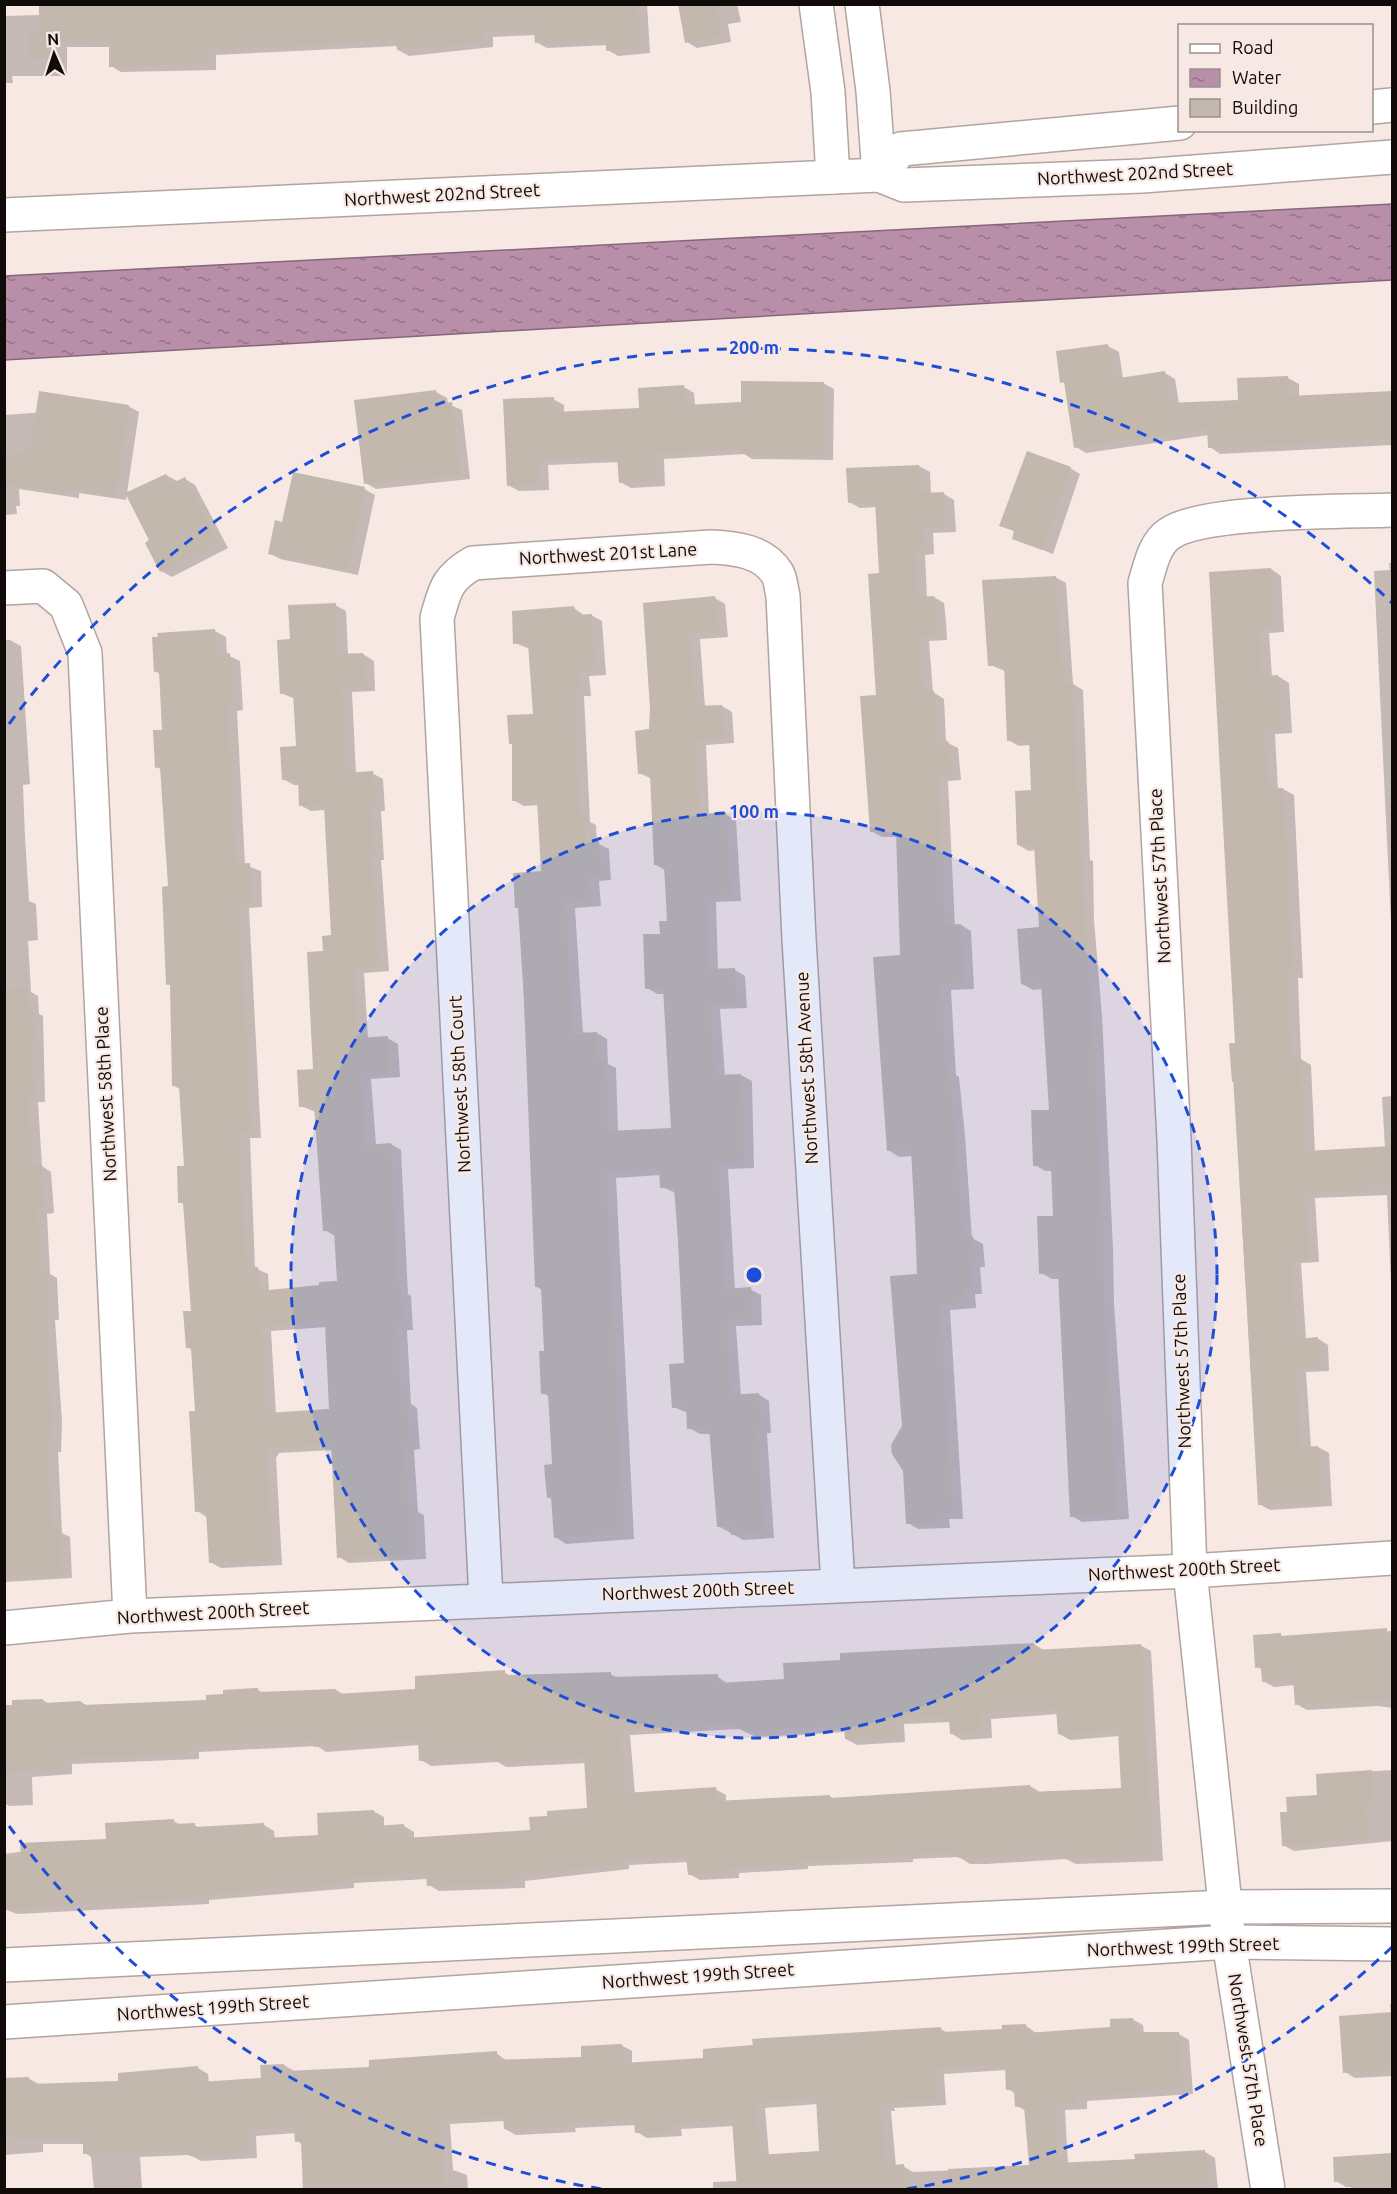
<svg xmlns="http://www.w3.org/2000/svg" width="1397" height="2194" font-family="Ubuntu,sans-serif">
	<defs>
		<pattern id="water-ripples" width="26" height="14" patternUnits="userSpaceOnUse" patternTransform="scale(1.5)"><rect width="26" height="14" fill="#b98ea9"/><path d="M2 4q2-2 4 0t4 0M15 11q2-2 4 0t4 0" fill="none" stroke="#957288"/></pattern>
	</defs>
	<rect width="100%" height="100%" fill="#f7e8e3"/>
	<path fill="url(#water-ripples)" stroke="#866779" stroke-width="1.5" d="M1392 204V280L5 360V276Z"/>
	<path fill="#0003" fill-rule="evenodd" d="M41 4H647L650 53 618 56 608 50V45L547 48 536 42V35L493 37V47L409 56 398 50V46L216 55V70L121 72 111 66 110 47H67V76H12L13 83H4V16L40 15Z
		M679 4H737L741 22 728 24 731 42 697 48 687 42Z
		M1108 346 1119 352 1123 379 1165 373 1175 379 1179 404 1239 401 1288 378 1299 384V397L1392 393V445L1220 454 1210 447 1209 435 1086 453 1076 447 1066 384 1062 382Z
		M823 383 834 389 833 460 752 459 744 454 664 459 665 486 631 488 620 482 619 462 548 465 549 490 519 491 508 485 553 399 564 405V413L641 409 684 387 694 393 695 406 742 404Z
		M436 392 447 398 448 404 462 410 470 479 376 489 366 483Z
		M128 406 139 412 126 500 79 493V498L19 489 20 506H16L17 514 4 515V415Z
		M919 466 930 472 931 494H944L954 500 956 532 933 533 934 554 925 555 927 598 934 597 944 603 946 622 947 640 929 641 933 692 944 699 946 742 958 748 961 780 948 781 955 926 961 925 971 931 974 989 951 990 956 1075 959 1077 965 1136 972 1238 983 1244 985 1267H980L982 1294H975L976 1308 950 1310 963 1519H949L950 1528 918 1529 908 1523 904 1427 919 1275 913 1156 899 1157 888 1150 901 957 898 837H882L871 831 881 574 877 507 860 508 849 502 847 470Z
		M1070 468 1080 474 1053 554 1013 538 1016 532 1001 525Z
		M166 475 177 481 185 479 195 485 228 548 172 577 161 571 151 541Z
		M364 489 375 495 358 575 280 559 269 553 283 524Z
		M1389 563H1392V944L1374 571 1390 570Z
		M1271 569 1281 576 1284 632 1269 633 1272 677 1278 676 1289 683 1292 733 1275 734 1278 790 1283 789 1294 795 1303 978H1298L1301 1059 1311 1065 1315 1152 1385 1148 1382 1097 1392 1096V1306L1387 1195 1315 1198 1319 1262 1301 1263 1306 1339 1317 1338 1328 1345 1329 1371 1306 1372 1311 1448 1318 1447 1329 1453 1332 1506 1270 1510 1259 1504 1231 1044H1236L1211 573Z
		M1055 577 1066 583 1073 684 1083 690 1090 860 1093 861 1094 921 1102 1015 1113 1248 1114 1304 1129 1519 1082 1522 1072 1516 1059 1279H1052L1041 1273 1055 1217 1052 1171H1045L1035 1165 1050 1111 1043 989 1033 990 1022 984 1041 928 1036 850 1029 851 1018 845 1033 792 1030 745 1019 746 1008 740 1005 671 990 665Z
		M715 598 725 604 728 637 700 639 705 707 722 706 732 712 734 743 706 745 709 815 725 814 736 820 741 901 716 902 718 970H735L745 976 747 1008 720 1009 725 1076 741 1075 752 1081 754 1168 728 1169 735 1290 750 1289 761 1295 762 1325 736 1326 741 1396 758 1394 769 1401 771 1433H767L774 1538 743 1540 718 1526 711 1434H700L689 1428 688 1413 673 1407 685 1365 676 1193 662 1187 661 1175 616 1178 634 1539 566 1544 555 1537 553 1500 548 1497 553 1466 550 1397 543 1393 546 1352 542 1290 537 1287 520 909 517 907 542 873 539 805 524 806 513 800V745L510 743 534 715 530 649 515 643 574 608 585 616 591 615 602 621 606 675 589 676 591 696H584L590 822 596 825 597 843 609 849 611 880 599 881 601 906 575 908 583 1034 597 1033 607 1039 608 1064 616 1068 618 1132 672 1129 665 994H657L647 988 662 935 669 922 666 871 656 865 652 779 639 773 651 731 652 709 645 604Z
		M335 605 346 611 348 655 363 654 374 661 375 691 352 692 356 774 372 773 383 779 385 811H381L384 860H381L389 971 364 973 368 1039 387 1038 398 1044 400 1077 371 1079 376 1145 391 1144 401 1150 408 1294 411 1296 413 1330H407L411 1404 417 1408 420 1449 414 1450 418 1512 424 1515 426 1559 349 1563 339 1557 333 1450 279 1453 276 1458 282 1565 221 1568 210 1562 208 1518 197 1511 196 1413 192 1350 187 1347 192 1312 184 1204 180 1202 185 1167 180 1089 174 1086 172 986 167 984 170 888 162 770 157 767 164 731 160 674 155 671 215 631 226 637 227 655 240 661 243 710 237 711 245 865 261 871 262 907 249 908 261 1138H250L255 1268 268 1274 269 1291 321 1287 338 1282 336 1237 325 1230 316 1112 301 1106 315 1071 325 953 333 937 326 810 311 811 300 805 299 785H294L283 779 297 748 295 699 281 693 291 641ZM327 1327 331 1411 276 1414 271 1331Z
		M4 640H10L21 646 30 784 23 785 25 837 29 901 36 904 38 940 28 941 31 992 38 996 39 1014 43 1016 45 1102H38L42 1166 51 1172 54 1213 47 1214 50 1274 57 1278 59 1320H55L62 1422 61 1452H58L62 1533 70 1537 72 1578 4 1582Z
		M1392 1631V1708L1378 1706 1307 1710 1296 1704 1295 1685 1274 1687 1263 1681V1670L1257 1667 1281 1635 1285 1638Z
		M1034 1644 1045 1651 1140 1645 1151 1651 1163 1861 1076 1864 1066 1859 986 1864H970L959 1857 913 1859V1862L808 1866V1869L739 1873V1878L700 1880 689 1874 688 1862 629 1865V1869L525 1881V1888L439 1891 429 1885 428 1879 354 1883V1888L209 1900V1904L17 1914 4 1909V1854L108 1840 174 1821 182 1826 194 1825 200 1828 264 1825 274 1831 275 1839 320 1836 373 1811 384 1817V1827L404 1826 414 1832V1839L532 1831 589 1810 586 1763 506 1767 498 1762 431 1766 421 1760 420 1745 326 1752 317 1746 199 1752V1759L72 1764V1774L32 1777 33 1805 9 1806 4 1803V1707L43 1700 49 1704 81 1702 88 1706 208 1702 257 1689 263 1693 336 1690 344 1695 417 1690 504 1672 511 1676 610 1674 618 1678 717 1676 728 1684 785 1681 842 1661ZM1058 1714 1059 1734 1070 1740 1120 1736 1123 1789 1040 1792 1030 1786 835 1799 829 1796 726 1802V1795L715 1789 635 1794 630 1735 739 1729 756 1737 846 1732V1739L857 1745 905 1742 904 1724 951 1722 952 1734 962 1740 992 1738 991 1719Z
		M1392 1770V1841L1294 1851 1283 1845 1289 1813 1319 1796 1317 1775Z
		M1390 2004H1392V2076L1355 2078 1345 2072 1391 2014Z
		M1132 2019 1143 2025 1144 2034H1179L1189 2040 1193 2094 1087 2101V2109L1065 2110 1068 2164 1136 2160 1205 2152 1215 2158 1218 2190H713V2182L738 2181 734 2126 681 2129 682 2136 647 2138 637 2132 636 2125 575 2128 576 2132 516 2135 505 2129V2121L450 2124 453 2170 467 2175 468 2190H305L302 2144 297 2141 296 2133 256 2136 257 2158 201 2161 190 2155 140 2157 142 2190H94L91 2157 85 2153V2144H43V2152L4 2155V2080L28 2078 40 2085 120 2082 198 2068 208 2074 209 2083 263 2080 284 2065 296 2072 371 2068 496 2053 507 2061 583 2059 621 2045 632 2051V2064L705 2060 941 2029 949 2034 1004 2031 1025 2025 1036 2033 1112 2028ZM1006 2070 1008 2089 1016 2094 1017 2106 1026 2111 1031 2167 913 2172 903 2166 896 2167 891 2111H895L894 2108 946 2105 944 2074ZM818 2104 821 2152 769 2156 765 2108Z
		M1392 2156V2190H1352V2187H1346L1336 2181 1335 2158Z"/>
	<path fill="#c2b8ae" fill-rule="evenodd" d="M39 4H637L640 48 606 51V39L535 43 534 29 483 32V42L397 50 396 40 205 50 206 64 109 67V41L57 42V58L29 59V30L39 29Z
		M678 4H715L721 36 685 43Z
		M1108 344 1113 379 1165 371 1169 403 1238 400 1237 378 1288 376 1289 396 1392 391V439L1208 448 1207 428 1074 448 1064 382 1060 383 1056 351Z
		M741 381 824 382 823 455 740 454V449L654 453 655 481 619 483 617 456 538 460 539 484 507 486 503 399 554 397V412L639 408 638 388 684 385 685 405 741 402Z
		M436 390 438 404 452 402 460 474 364 484 354 400Z
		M39 391 129 405 115 495 69 488 68 493 4 483V454L30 453Z
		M1027 451 1071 467 1042 550 1012 539 1014 531 999 526Z
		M919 465 921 493 944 492 946 527 923 528 924 549 915 550 917 597 934 596 936 615 937 635 919 636 923 692 934 691 937 741H948L951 775 938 776 945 925 961 924 964 983 941 985 946 1069H949L955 1129 963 1237 973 1236 975 1262H970L972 1289H965L966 1303 940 1305 953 1513 939 1514 940 1522 906 1524 903 1471 892 1454 891 1445 902 1426 890 1276 917 1274 915 1224 911 1150 887 1151 873 957 900 955 896 831 870 832 860 696 876 695 868 574 879 573 875 501 848 503 846 468Z
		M293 472 365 487 348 571 268 554 275 520 282 522Z
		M166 474 171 484 185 477 218 542 160 572 145 543 149 540 125 493Z
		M1271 568 1274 626 1259 628 1262 676 1278 675 1282 728 1265 729 1268 789 1283 788 1293 972H1288L1291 1058 1300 1057 1305 1151 1392 1146V1182L1368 1184V1190L1305 1193 1309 1257 1291 1258 1296 1339 1318 1337 1319 1366 1296 1367 1301 1447 1318 1446 1322 1501 1258 1505 1234 1082H1232L1229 1043H1235L1209 572Z
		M1056 576 1063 683H1073L1080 854H1082L1084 914 1092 1008 1103 1241 1104 1297 1118 1513 1070 1517 1058 1273 1039 1274 1037 1216H1053L1051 1166H1033L1031 1110H1049L1041 983 1021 984 1017 929 1039 927 1034 845H1017L1015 791 1031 790 1029 740 1007 741 1004 665 988 666 982 580Z
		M715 596 718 631 690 633 695 706 722 705 724 738 696 740 699 814 726 812 731 895 706 897 708 969 735 968 737 1003 710 1004 715 1075 741 1074 744 1162 718 1164 725 1289 751 1287 752 1319 726 1320 731 1395 759 1393 761 1427H757L764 1532 731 1535 730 1526 717 1527 709 1428 687 1429 686 1407 672 1408 669 1364 684 1363 678 1240 674 1187 660 1188 659 1169 606 1172 624 1534 554 1538 551 1497 547 1498 544 1465 552 1464 548 1394H541L539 1351H544L541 1287H535L524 999 518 908H515L513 873 541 871 537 800 512 801V744H509L507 715 533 714 528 643 513 644 512 611 574 606 575 615 592 614 596 670 579 671 580 690 574 691 580 818H585L587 842 599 841 601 875 589 876 591 901 565 902 573 1033 597 1032 598 1061 605 1060 608 1131 671 1128 663 988 645 989 643 934H660L659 921H667L664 865H654L650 774H638L635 731 649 729 650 709 643 603Z
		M336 603 338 654 363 653 365 686 341 687 346 773 373 771 375 806H371L374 854 371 855 379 966 354 967 358 1038 388 1036 390 1072 361 1074 366 1145 391 1143 398 1288H401L403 1324H397L401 1400H407L410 1444H404L408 1508H414L416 1554 337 1558 331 1444 268 1447 266 1451 272 1560 209 1563 206 1511 195 1512 189 1411H195L191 1348H186L183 1311H191L183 1203H178L177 1166H184L179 1086H172L170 984 166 985 162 887 168 886 160 767 155 768 153 730H162L159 671 154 672 152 637H158L157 633 215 629 217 654 230 653 233 705H227L236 864 250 863 252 902 239 903 251 1132 239 1133 246 1267H258L259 1291 319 1285V1282L337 1281 334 1231H323L314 1106 299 1107 297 1070 313 1069 307 952 323 951 322 936 331 935 324 805 299 806 298 779 282 780 280 747 296 746 293 693 280 694 277 640 290 639 288 605ZM321 1321V1325H325L329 1409 266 1413 261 1326Z
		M28 988 29 1009 33 1008 35 1040H32L35 1096 28 1097 32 1165 41 1164 44 1208H37L40 1270H46L49 1314 45 1315 52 1416 50 1447H48L52 1530 59 1529 62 1573 4 1576V989Z
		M1387 1628V1636H1392V1699L1295 1705 1293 1679 1262 1682 1261 1667 1255 1668 1253 1635 1281 1633V1636Z
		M1034 1643 1035 1650 1141 1644 1153 1855 1064 1859 1063 1853 975 1859 958 1858V1851L903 1854V1857L798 1861V1864L729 1868V1872L688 1875 686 1856 618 1860 619 1864 515 1875V1883L427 1886 426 1873 344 1878V1883L198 1895 199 1898 4 1909V1857H21L20 1843 106 1839 105 1823 174 1819V1824L195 1823V1827L264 1823 265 1838 318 1835 317 1813 374 1810 375 1826 404 1824 405 1838 530 1830 529 1817 547 1816V1811L587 1808 584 1757 494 1762V1757L419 1761 418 1740 314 1747V1741L189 1746V1754L62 1758V1769L4 1772V1705H12V1700L43 1699V1703L81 1701 82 1705 206 1700V1695L223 1694V1690L258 1688V1692L336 1689V1694L415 1689V1676L505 1670V1675L611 1672V1677L718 1674V1683L784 1679 783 1663 840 1660V1653ZM1056 1709 1058 1734 1118 1730 1121 1788 1031 1792 1030 1785 830 1798V1795L716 1801V1787L625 1793 620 1730 735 1724 736 1729H744V1732L844 1726 845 1739 895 1737 894 1719 949 1716 950 1734 982 1732 981 1713Z
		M1372 1770 1374 1804 1365 1805 1367 1839 1282 1846 1280 1812H1287L1286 1797 1317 1795 1316 1774Z
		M1392 2012V2069L1343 2073 1339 2016Z
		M1133 2018 1134 2032H1179L1183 2088 1077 2096V2103L1055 2105 1058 2163 1135 2159 1134 2154 1205 2150 1208 2190H948V2169L1029 2165 1024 2106 1015 2107 1014 2090H1006L1005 2065 934 2068 936 2100 884 2102 885 2105 881 2106 886 2166 904 2164 905 2190H737L732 2120 671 2124 672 2131 635 2133 634 2119 565 2123 566 2127 504 2129 503 2116 440 2119 444 2188 431 2190H303L301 2142H295L294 2127 246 2130 247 2153 189 2156V2149L83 2154V2139H11L10 2136H4V2078L29 2077V2084L118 2081V2073L198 2066 199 2082 261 2078 260 2065 284 2064 285 2071 369 2067V2060L497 2051V2060L581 2057V2046L622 2044 623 2063 703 2058V2049L753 2045 752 2039 941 2027V2032L1002 2029V2025L1026 2024V2033L1110 2027V2019ZM816 2098 819 2151 760 2155 755 2102Z
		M1392 2153 1391 2190H1351L1350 2181 1334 2182 1333 2157Z"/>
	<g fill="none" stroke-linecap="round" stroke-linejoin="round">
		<g stroke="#b2a49f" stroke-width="36">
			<path id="minor" d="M816 4 828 92 833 177
				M862 4 873 91 879 175
				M4 588 43 586 66 605 85 653 130 1616
				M486 1599 437 618C445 590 446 579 473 563L711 547C735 548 763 551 777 573 781 579 781 589 783 596L799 939 838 1585
				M4 1628 130 1616 1190 1571 1392 1558
				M1268 2190 1229 1942 1190 1571 1174 1139 1145 583C1150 567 1154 544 1169 534 1201 510 1346 512 1392 510"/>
		</g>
		<g stroke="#b2a49f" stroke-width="36">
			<path id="tertiary" d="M1372 107 1392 105
				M879 175 901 149 1180 123
				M4 215 879 175 904 185 1142 176 1392 157
				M4 1965 1225 1907 1392 1906
				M4 2022 1229 1942 1392 1944"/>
		</g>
		<use href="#minor" stroke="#fff" stroke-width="33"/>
		<use href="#tertiary" stroke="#fff" stroke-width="33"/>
	</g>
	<circle cx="754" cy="1275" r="463" fill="#1d4ed8" fill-opacity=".12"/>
	<g fill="none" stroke="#1d4ed8" stroke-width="3" stroke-dasharray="10 8">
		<circle cx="754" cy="1275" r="463"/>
		<path d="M1392 1947A927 927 0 0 1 907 2189M601 2189A927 927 0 0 1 9 1826M9 724A927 927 0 0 1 1392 603"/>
	</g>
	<g text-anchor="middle" stroke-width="4.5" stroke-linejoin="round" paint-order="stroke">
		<g font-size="18" fill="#100b09" stroke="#f7e8e3">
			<text transform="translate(1135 174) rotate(-3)" y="6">Northwest 202nd Street</text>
			<text transform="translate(442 195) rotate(-3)" y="6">Northwest 202nd Street</text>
			<text transform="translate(608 554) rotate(-3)" y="6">Northwest 201st Lane</text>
			<text transform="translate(1160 876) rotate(-93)" y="6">Northwest 57th Place</text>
			<text transform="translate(807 1068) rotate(-93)" y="6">Northwest 58th Avenue</text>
			<text transform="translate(460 1084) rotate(-93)" y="6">Northwest 58th Court</text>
			<text transform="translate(106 1094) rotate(-93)" y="6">Northwest 58th Place</text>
			<text transform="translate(1182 1361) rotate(-92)" y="6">Northwest 57th Place</text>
			<text transform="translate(1184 1570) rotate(-3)" y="6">Northwest 200th Street</text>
			<text transform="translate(698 1591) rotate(-2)" y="6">Northwest 200th Street</text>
			<text transform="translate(213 1613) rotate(-3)" y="6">Northwest 200th Street</text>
			<text transform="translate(1183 1947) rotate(-2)" y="6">Northwest 199th Street</text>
			<text transform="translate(698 1976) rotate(-4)" y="6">Northwest 199th Street</text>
			<text transform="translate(213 2008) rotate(-4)" y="6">Northwest 199th Street</text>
			<text transform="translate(1248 2060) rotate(81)" y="6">Northwest 57th Place</text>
		</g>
	</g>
	<circle cx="754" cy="1275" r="9" fill="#1d4ed8" stroke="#f7e8e3" stroke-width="3"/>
	<g font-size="18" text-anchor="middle" font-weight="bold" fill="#1d4ed8" stroke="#f7e8e3" stroke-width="4.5" stroke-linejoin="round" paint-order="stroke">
		<text x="754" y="354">200 m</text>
		<text x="754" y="818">100 m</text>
	</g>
	<rect width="1397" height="2194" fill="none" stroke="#100b09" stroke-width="12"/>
	<rect x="1178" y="24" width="195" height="108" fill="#f7e8e3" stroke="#9b908c" stroke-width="1.5"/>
	<rect x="1190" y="44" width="30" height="9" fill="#ffffff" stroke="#9b908c" stroke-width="1.5"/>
	<text x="1232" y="54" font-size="18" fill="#100b09">Road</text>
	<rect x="1190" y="69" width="30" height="18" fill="url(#water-ripples)" stroke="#9b908c" stroke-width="1.5"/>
	<text x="1232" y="84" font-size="18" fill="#100b09">Water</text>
	<rect x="1190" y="99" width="30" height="18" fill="#c2b8ae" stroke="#9b908c" stroke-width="1.5"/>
	<text x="1232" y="114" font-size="18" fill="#100b09">Building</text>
	<g transform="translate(54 54) rotate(357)" stroke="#f7e8e3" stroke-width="4.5" paint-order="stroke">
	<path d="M0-4.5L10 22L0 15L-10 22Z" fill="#100b09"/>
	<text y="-9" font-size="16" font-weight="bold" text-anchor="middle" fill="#100b09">N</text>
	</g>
</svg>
